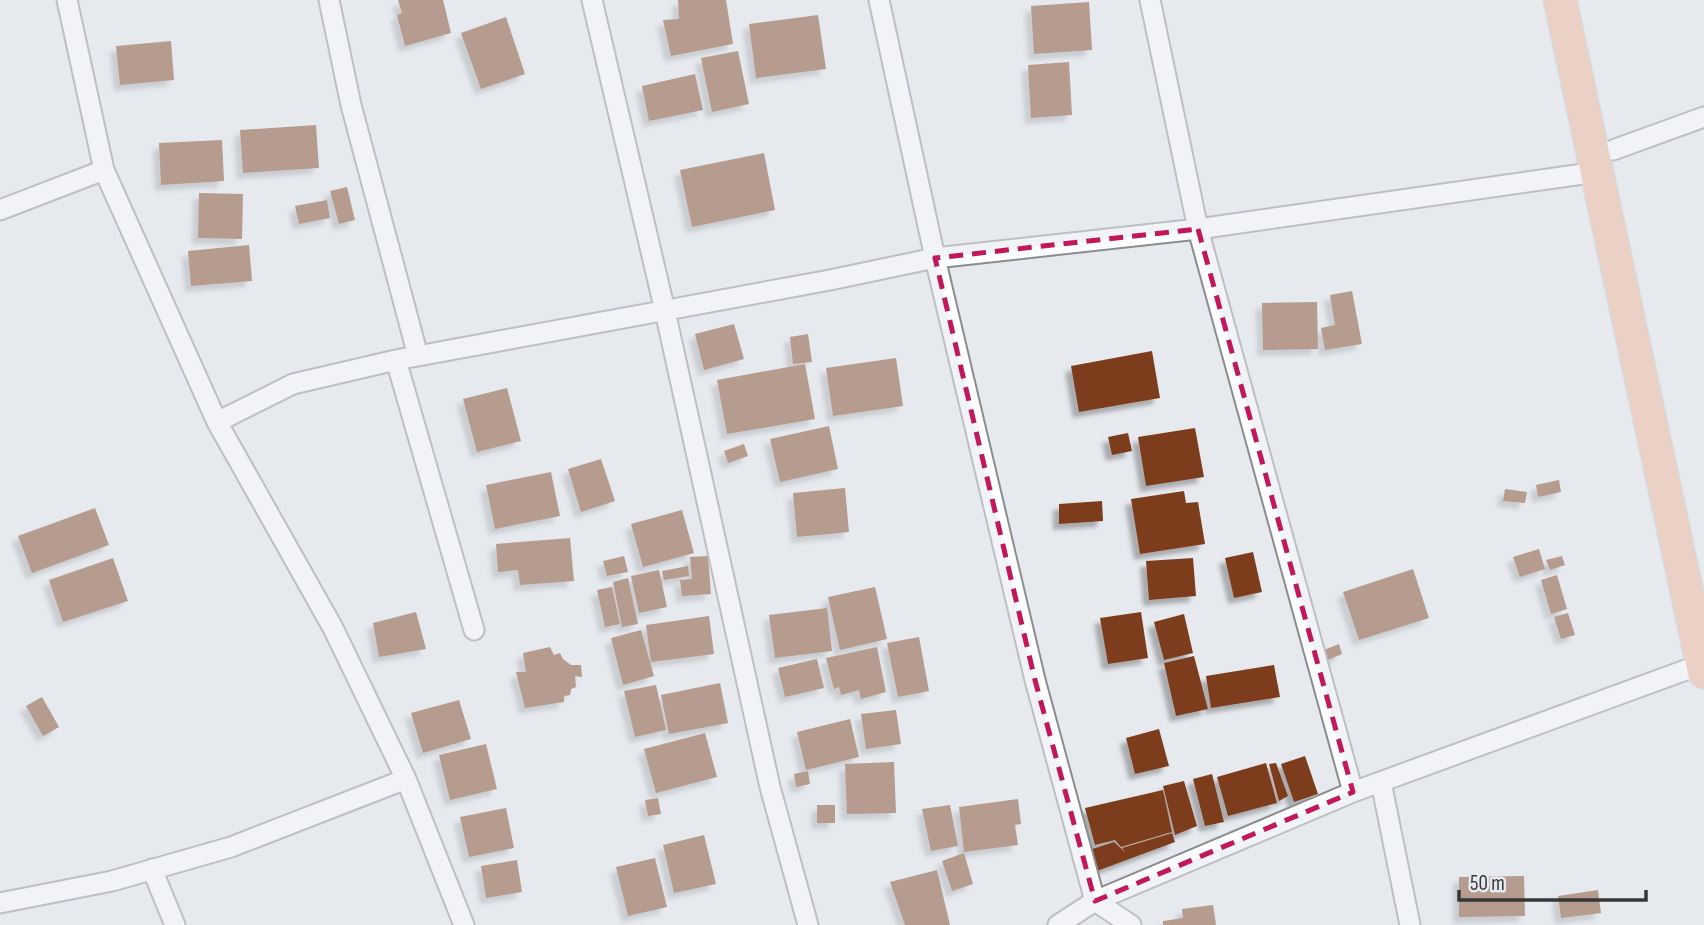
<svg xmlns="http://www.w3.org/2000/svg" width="1704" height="925" font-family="'Sofia Sans Condensed',sans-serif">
	<defs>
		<filter id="shadow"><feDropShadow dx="-6" dy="6" stdDeviation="2" flood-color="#0004"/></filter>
	</defs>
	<rect width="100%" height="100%" fill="#e6e9ee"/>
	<path fill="#7d3e1a" filter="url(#shadow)" d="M398 0H443L451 33 405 46 397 15 402 13Z
		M678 0H726L733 44 671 56 663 20 679 19Z
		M1089 2 1092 50 1034 54 1031 6Z
		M818 15 826 69 756 78 749 24Z
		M506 17 525 74 481 89 461 33Z
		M171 41 174 80 120 85 116 46Z
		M738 51 749 104 712 112 701 58Z
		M1069 62 1072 115 1031 118 1028 65Z
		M695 74 703 110 649 121 642 86Z
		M316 125 319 168 243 173 240 130Z
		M222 140 224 181 161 185 159 143Z
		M764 153 775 210 692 227 680 170Z
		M347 187 355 220 339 224 330 191Z
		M199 193 243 194 242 239 198 238Z
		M327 200 330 218 299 224 295 206Z
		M249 245 252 281 191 286 188 251Z
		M1352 291 1362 344 1325 350 1321 328 1335 325 1330 295Z
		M1317 302 1318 349 1263 350 1262 303Z
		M734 324 744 359 704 370 695 334Z
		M808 334 812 362 793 364 790 337Z
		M1152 351 1160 398 1079 412 1071 366Z
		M896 358 903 406 833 416 826 368Z
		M805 364 815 419 727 434 717 380Z
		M507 388 521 441 477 452 463 399Z
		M829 426 838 469 780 482 770 439Z
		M1195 428 1204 477 1146 486 1138 437Z
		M1128 433 1132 451 1112 455 1108 437Z
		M744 444 748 456 728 463 724 451Z
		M601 459 615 501 581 512 568 469Z
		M551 472 560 516 495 529 486 485Z
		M1559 480 1561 492 1538 497 1536 485Z
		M845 488 849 532 797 537 793 493Z
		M1505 489 1527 492 1525 503 1503 501Z
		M1184 491 1186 503 1198 502 1205 544 1140 554 1131 499Z
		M1102 501 1103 521 1059 524V504Z
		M95 508 109 545 32 573 18 536Z
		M682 510 694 553 643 567 631 524Z
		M570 538 574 581 520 585 518 570 498 572 496 544Z
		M1539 549 1545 569 1520 577 1513 557Z
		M1253 552 1262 592 1234 598 1225 558Z
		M624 556 628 572 607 576 603 561Z
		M708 556 711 594 682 596 680 580 692 579 690 557Z
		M1562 556 1565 565 1550 570 1546 560Z
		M113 558 128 601 63 622 49 580Z
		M1193 558 1196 596 1149 600 1146 561Z
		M688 566 689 576 664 580 662 571Z
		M1413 569 1429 618 1359 640 1343 592Z
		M659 570 667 607 639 613 631 576Z
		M1557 575 1567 609 1551 614 1541 580Z
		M628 578 638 624 622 627 613 582Z
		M612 587 620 624 605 627 597 590Z
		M875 587 887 639 840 650 828 597Z
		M827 608 832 651 775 658 769 615Z
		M416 612 426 649 379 657 373 623Z
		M1141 612 1148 658 1108 664 1100 618Z
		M1568 613 1575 635 1561 639 1554 617Z
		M1184 614 1193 653 1164 660 1154 622Z
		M709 616 714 654 651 662 646 625Z
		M641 630 654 676 623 685 611 638Z
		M919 637 929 691 898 697 887 643Z
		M1339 644 1342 654 1323 662 1319 652Z
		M550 647 554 655 560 653 563 659 571 665H581L582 677 575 676 576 687 571 689 570 695 564 696V702L525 708 516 672H526L523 653Z
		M877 647 886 692 861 699 859 690 841 695 839 687 834 689 826 658Z
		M1194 656 1208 709 1176 716 1164 663Z
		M817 659 824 688 785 697 778 668Z
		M1274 665 1280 697 1211 708 1206 676Z
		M720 683 728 723 669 734 661 695Z
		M656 685 666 730 635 737 624 691Z
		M42 697 59 727 43 736 26 706Z
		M459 700 471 739 423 753 411 713Z
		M896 710 901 744 866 749 861 714Z
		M850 719 859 757 806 770 797 732Z
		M1159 729 1169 766 1135 774 1126 738Z
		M705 733 717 777 656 793 644 749Z
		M486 744 497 789 450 800 439 755Z
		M1305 756 1318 794 1294 802 1281 764Z
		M894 762 896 813 847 814 845 764Z
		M1266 763 1277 803 1228 816 1217 777Z
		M1276 763 1288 796 1279 801 1269 764Z
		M808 771 810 784 796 787 794 774Z
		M1212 774 1224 822 1205 826 1193 779Z
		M1184 781 1197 826 1175 835 1163 786Z
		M1163 790 1172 832 1121 847 1115 840 1095 845 1085 808Z
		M658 798 661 814 648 816 645 800Z
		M1018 799 1021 824 1015 825 1018 845 964 852 959 807Z
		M817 805H835V823H817Z
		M950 805 958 846 931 851 922 809Z
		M506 808 514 848 469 857 460 817Z
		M1172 833 1175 842 1097 871 1089 850 1114 842 1125 852 1122 848Z
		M704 835 716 884 674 893 663 845Z
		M964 853 973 884 952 891 942 861Z
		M655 858 667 907 628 916 616 867Z
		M517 860 522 892 486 898 481 866Z
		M937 870 950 925H905L890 882Z
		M1524 876 1525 916 1459 917V877Z
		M1598 890 1601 913 1561 918 1558 896Z
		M1213 905 1216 925H1163V921L1183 918 1182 909Z"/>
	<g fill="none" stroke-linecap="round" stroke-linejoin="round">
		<g stroke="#898c91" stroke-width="23">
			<path id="street" d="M67 0 104 170 217 422 333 628 406 779 464 925
				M329 0 351 105 418 356
				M592 0 665 311 770 787 808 925
				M879 0 935 258 1035 680 1095 901 1131 925
				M1150 0 1198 229 1353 792
				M1613 150 1704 117
				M0 210 104 170
				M396 360 474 630
				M217 422 293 384 396 360 830 280 935 258 1198 229 1597 172
				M1381 782 1410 925
				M152 869 175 925
				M0 903 112 881 231 847 406 779
				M1058 925 1095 901 1353 792 1702 664"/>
		</g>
		<g stroke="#c7c7c8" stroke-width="35">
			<path id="primary" d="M1560 0 1704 672"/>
		</g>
		<use href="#street" stroke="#fff" stroke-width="19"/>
		<use href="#primary" stroke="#f1b293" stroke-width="32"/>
	</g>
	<path d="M0 0H1704V925H0ZM1198 229 1353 792 1095 901 1035 680 935 258Z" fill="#e6e9ee" fill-opacity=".55" fill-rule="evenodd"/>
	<path fill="none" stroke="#c2185b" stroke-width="5" stroke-dasharray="14 9" stroke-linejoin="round" d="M1198 229 1353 792 1095 901 1035 680 935 258Z"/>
	<path d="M1459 890v10h187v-10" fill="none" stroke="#363739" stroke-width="3.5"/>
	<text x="1470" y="890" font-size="21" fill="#363739" stroke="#e6e9ee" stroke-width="5" paint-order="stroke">50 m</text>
</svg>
